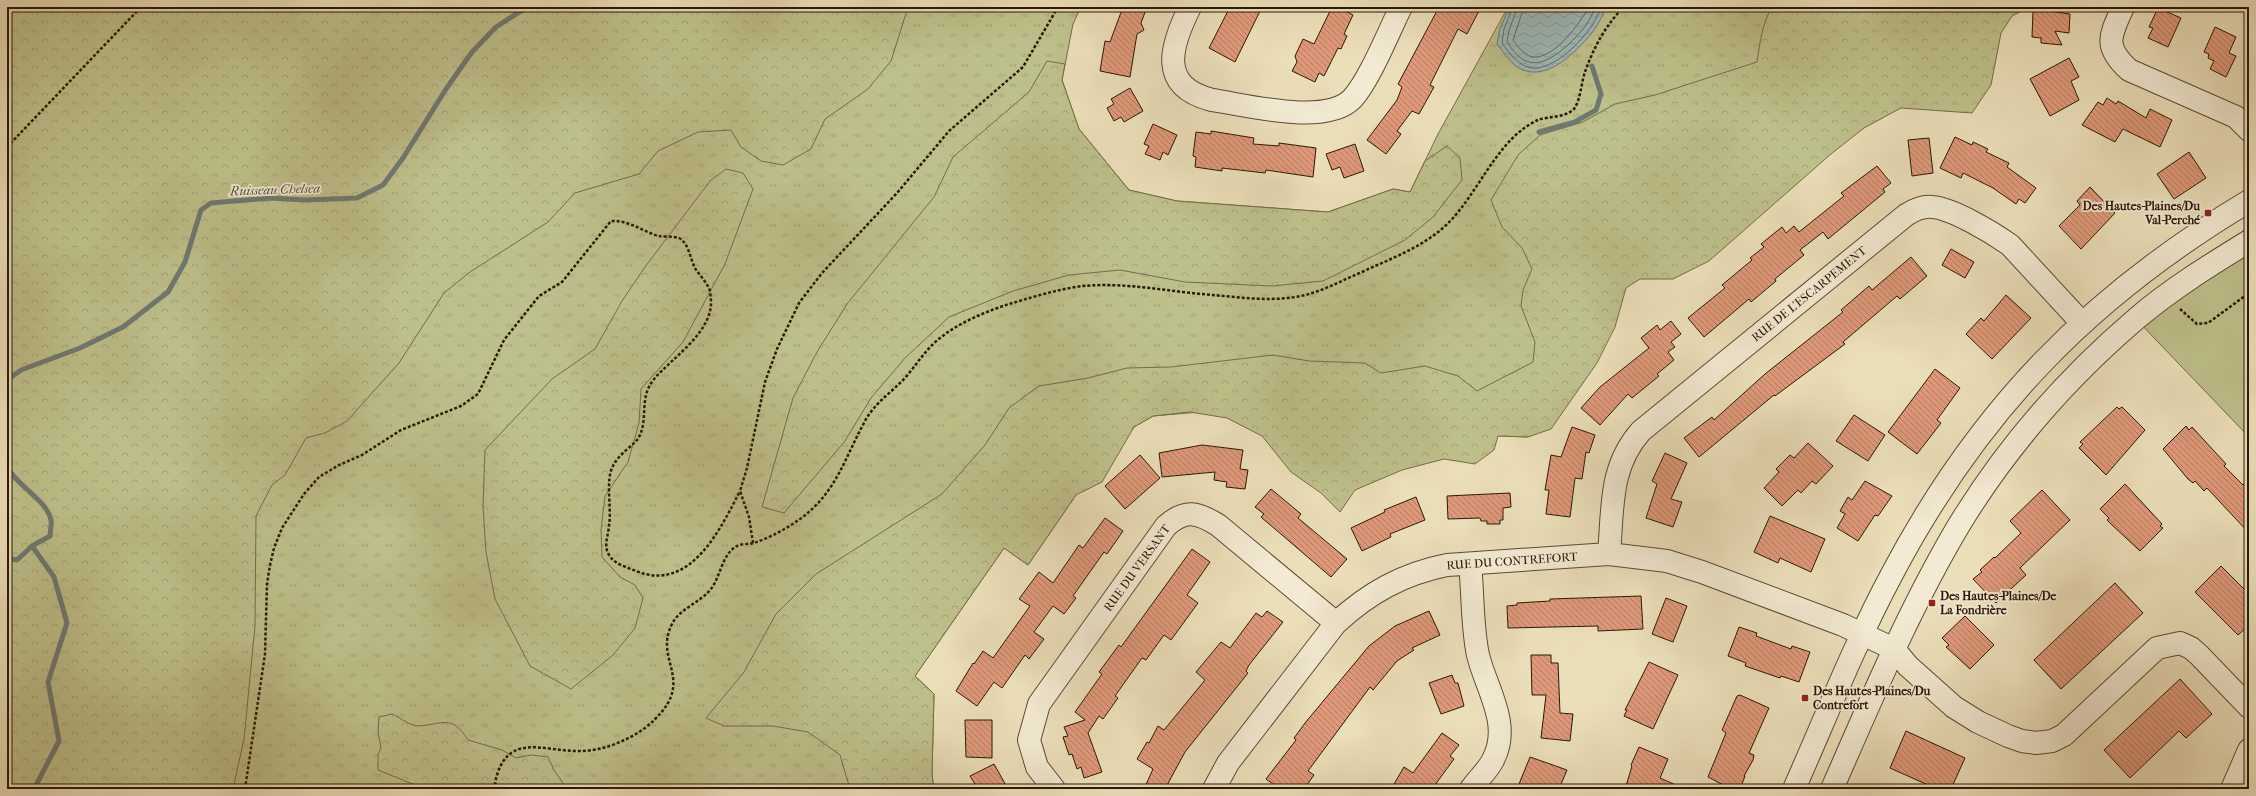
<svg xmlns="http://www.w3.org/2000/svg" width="2256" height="796" font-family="'IM FELL French Canon',serif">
	<defs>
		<pattern id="grass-tufts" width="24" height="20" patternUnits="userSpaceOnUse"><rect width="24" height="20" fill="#bec08b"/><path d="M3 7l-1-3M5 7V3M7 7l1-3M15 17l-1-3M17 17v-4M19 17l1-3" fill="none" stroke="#a3a476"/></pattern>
		<pattern id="forest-crowns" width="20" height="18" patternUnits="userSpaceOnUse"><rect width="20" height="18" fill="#bec08b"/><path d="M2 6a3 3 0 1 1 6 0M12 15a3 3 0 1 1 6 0" fill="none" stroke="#a3a476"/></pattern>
		<pattern id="water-waves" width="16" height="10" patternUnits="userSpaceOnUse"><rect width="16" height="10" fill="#9cbab9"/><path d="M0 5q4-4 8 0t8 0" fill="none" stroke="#879f9e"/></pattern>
		<pattern id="building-back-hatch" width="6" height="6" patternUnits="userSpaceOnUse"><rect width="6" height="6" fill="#df997a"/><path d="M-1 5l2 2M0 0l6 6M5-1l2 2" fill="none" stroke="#b57c62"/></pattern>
	</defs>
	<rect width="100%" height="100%" fill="#ebdfb9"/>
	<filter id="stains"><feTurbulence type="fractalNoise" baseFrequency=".005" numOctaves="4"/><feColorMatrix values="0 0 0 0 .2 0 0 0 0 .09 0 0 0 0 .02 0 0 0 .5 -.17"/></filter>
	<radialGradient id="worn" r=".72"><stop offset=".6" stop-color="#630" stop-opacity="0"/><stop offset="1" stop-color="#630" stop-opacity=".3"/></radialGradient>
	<path fill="url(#grass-tufts)" stroke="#746c49" d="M536 7H1081L1073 24 1062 80 1079 129 1129 190 1177 201 1328 212 1393 189 1410 192 1438 134 1508 7H2004L1916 98 1864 120 1619 282 1528 437 1260 426 1211 411 1153 416 1134 427 1076 495 1028 565 1004 548 915 676 934 694 932 775 934 789H34L7 380Z"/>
	<path fill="url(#forest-crowns)" stroke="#746c49" d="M7 7H908L891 61 868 89 825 119 811 149 783 165 761 161 741 147 731 130 698 132 658 151 639 174 575 193 548 222 470 272 444 293 399 363 347 421 325 433 306 438 285 475 272 485 256 516 255 626 244 739 233 789H7Z
		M1772 7H2030L2012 16 2001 33 1991 85 1972 113 1901 108 1864 128 1831 154 1709 261 1673 279H1640L1626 288 1615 327 1597 363 1551 429 1528 437 1498 436 1494 450 1475 464 1444 459 1402 470 1355 490 1340 512 1321 493 1291 472 1262 436 1227 418 1190 412 1153 416 1134 427 1102 482 1076 495 1028 565 1004 548 915 676 934 694 932 775 934 789H850L840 755 808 732 773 726H724L706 718 744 672 776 614 816 574 942 494 985 445 1009 408 1039 386 1088 378 1127 368 1171 367 1273 355 1309 361 1365 363 1381 373 1425 366 1458 376 1477 391 1533 362 1535 342 1521 306 1523 290 1532 269 1522 248 1502 227 1491 200 1518 155 1540 135 1583 122 1615 104 1655 95 1757 62C1760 42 1762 24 1772 7Z
		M1047 61 1065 64 1062 80 1079 129 1129 190 1177 201 1328 212 1393 189 1410 192 1425 161 1447 146 1460 158 1462 180 1433 217 1405 240 1323 281 1272 286 1185 282 1120 270 1069 275 1013 291 949 317 905 358 871 398 845 441 784 513 762 507 793 398 817 352 847 304 934 197 953 157 1029 92Z
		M726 169 743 173 753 189 725 264 683 342 641 389 639 423 628 462 605 496 601 530 602 557 620 577 635 585 643 598 635 628 613 655 571 689 530 666 495 599 486 552 483 507 485 450 552 379 595 349 622 301 645 267 710 181Z
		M392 714C399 717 411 726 417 726 443 725 451 713 468 740L502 750 516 758 531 755 548 757 554 770 567 789H425L378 770V755L381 748 378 731 379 717Z"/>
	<path fill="#bec08b" stroke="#746c49" d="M2249 241V437L2136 319Z"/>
	<path fill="url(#water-waves)" stroke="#6f7972" d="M1510 7H1607C1602 15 1598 26 1591 34 1576 52 1549 80 1523 70 1512 66 1504 53 1497 44L1500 28Z"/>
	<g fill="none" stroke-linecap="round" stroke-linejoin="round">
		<path stroke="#646960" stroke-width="1" d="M1513 7 1504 29 1502 43C1508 51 1514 60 1523 65 1544 78 1576 47 1588 31 1594 24 1597 15 1602 7
			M1518 7 1509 30 1507 42C1512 49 1518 58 1526 61 1546 70 1572 42 1584 28 1589 22 1592 14 1596 7
			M1524 7 1513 40C1518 47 1527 59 1537 57 1558 54 1579 24 1589 7"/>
		<path stroke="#6f7972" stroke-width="5" d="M1539 132 1575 122 1596 110 1601 94 1592 66
			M7 380 21 370 80 348 123 327 168 292 185 262 201 210 211 203 271 198 305 200 357 198 383 185 403 158 446 89 472 52 496 27 521 11 536 7
			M7 467C17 486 47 500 51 520 52 525 50 531 50 536L32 546 17 560 7 558
			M32 546 54 577 67 623 48 682 59 741 34 789"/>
	</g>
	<path fill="url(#building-back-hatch)" stroke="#2b1807" d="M1123 7H1147L1141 23 1144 30 1137 34 1130 77 1100 71 1105 41 1110 42Z
		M1230 7H1262L1235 62 1209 48Z
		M1332 7H1338L1353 15 1344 34 1347 36 1341 49 1338 48 1324 76 1319 73 1315 82 1292 71 1297 62 1295 56 1303 39 1314 44Z
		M1439 7H1481L1467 34 1458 29 1430 85 1434 87 1419 114 1412 111 1397 131 1401 134 1386 154 1367 140 1397 100 1402 87 1398 84Z
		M2158 8 2181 18 2168 47 2148 38 2153 28 2149 27Z
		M2043 10 2070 14 2069 33 2055 31 2062 45 2041 43V38L2032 37 2033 11Z
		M2215 27 2236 37 2229 53 2236 56 2226 77 2210 69 2214 61 2208 58 2209 54 2204 52Z
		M2069 58 2079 77 2071 81 2079 100 2050 116 2030 79Z
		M1130 88 1143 111 1124 122 1121 117 1114 121 1107 108 1114 104 1111 99Z
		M2107 98 2116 104 2118 101 2146 118 2150 109 2172 120 2160 147 2123 129 2115 142 2082 125 2098 102 2103 105Z
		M1153 124 1177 135 1168 155 1163 152 1160 160 1145 154 1149 146 1144 144Z
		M1211 131 1254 138 1253 144 1279 146V143L1316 148 1313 177 1266 170 1265 173 1222 168V171L1195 167 1196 157 1193 156 1196 132 1211 134Z
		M1955 137 1972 145 1973 142 1988 149 1986 152 2009 163 2007 167 2036 188 2025 203 2019 199 2016 204 1993 188 1963 173 1961 178 1940 168Z
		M1929 138 1933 173 1912 176 1908 140Z
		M1355 144 1364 171 1344 178 1340 167 1332 170 1326 154Z
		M2189 152 2206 178 2174 199 2157 174Z
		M1877 166 1891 183 1883 189 1885 192 1828 239 1823 232 1800 250 1804 255 1775 279 1776 281 1751 302 1749 299 1704 337 1688 318 1725 288 1722 285 1752 260 1750 258 1764 247 1761 244 1782 227 1786 233 1794 226 1799 232 1844 196 1841 193Z
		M2090 187 2115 213 2081 249 2059 226 2080 205 2077 201Z
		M1951 249 1974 262 1965 278 1942 265Z
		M1911 257 1927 276 1900 299 1897 296 1843 342 1845 344 1775 396 1774 395 1699 457 1684 438 1712 417 1714 420 1765 374 1843 312 1841 310 1869 286 1872 290Z
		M2006 295 2031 318 1992 359 1966 334 1981 318 1984 321Z
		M1671 321 1681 334 1671 342 1675 347 1668 352 1674 360 1657 374 1659 376 1632 398 1628 394 1600 425 1581 408 1600 387 1649 348 1641 338 1657 325 1660 330Z
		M1935 369 1960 388 1937 420 1941 423 1917 454 1888 432Z
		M2117 407 2119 409 2122 407 2145 430 2106 475 2079 448 2083 444 2080 442Z
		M1854 415 1885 435 1868 461 1836 441Z
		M2186 426 2189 430 2192 427 2226 464 2224 466 2243 485 2249 479V533L2207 488 2204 491 2195 481 2193 483 2188 479 2163 449Z
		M1572 427 1595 435 1589 453 1586 452 1582 479 1575 478 1570 517 1546 514 1549 490H1545L1551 455 1561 457Z
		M1808 443 1833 466 1816 484 1812 481 1801 493 1798 490 1782 506 1764 488 1779 472 1776 469 1790 455 1794 458Z
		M1202 445 1243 450 1240 469 1248 470 1245 489 1226 487 1227 482 1214 480 1215 472 1162 477 1159 453Z
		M1665 453 1687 463 1671 499 1682 502 1673 527 1646 518 1657 484 1652 481Z
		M1140 455 1160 478 1125 509 1105 486Z
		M1865 481 1892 496 1878 516 1875 515 1858 541 1837 528 1845 514 1840 511 1848 497 1852 500Z
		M2125 484 2162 524 2160 526 2163 528 2140 551 2111 524 2107 520 2109 518 2100 509Z
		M1271 489 1301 514 1298 518 1347 559 1331 577 1261 517 1264 514 1255 507Z
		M2042 490 2070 520 2020 568 2026 575 1996 603 1973 579 1982 572 1980 570 1994 557 1995 558 2021 533 2010 521Z
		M1510 493 1511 507 1503 508V520H1500V524H1487V521H1481L1480 518 1448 519 1447 496Z
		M1416 497 1425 520 1390 534 1391 537 1362 551 1351 528 1385 512 1384 510Z
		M1770 516 1825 539 1811 572 1780 558 1778 563 1754 552Z
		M1105 518 1123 531 1107 554 1104 552 1073 596 1076 598 1064 614 1053 606 1034 632 1044 639 1029 659 1025 655 1002 688 994 682 977 706 956 691 973 663 974 664 983 651 993 658 1030 606 1019 599 1039 572 1053 583 1079 545 1083 548Z
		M1192 549 1210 562 1187 595 1198 603 1171 640 1164 635 1146 660 1142 658 1115 696 1118 698 1103 719 1099 716 1088 733 1102 772 1084 778 1081 767 1077 769 1072 754 1069 755 1063 737 1068 736 1064 727 1085 720 1075 712 1102 674 1099 672 1119 645 1121 647Z
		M2221 566 2249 594V625L2238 635 2195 592Z
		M2115 583 2143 613 2061 689 2034 660Z
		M1641 596 1643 629 1598 631V626L1508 628 1507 606 1517 605V603L1550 601V599Z
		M1666 598 1687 606 1673 642 1652 634Z
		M1267 611 1283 622 1249 665 1246 671 1248 673 1185 752 1165 789H1144L1153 769 1137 759 1147 742 1149 743 1158 726 1164 730 1205 680 1196 672 1221 642 1230 648 1256 613 1262 617Z
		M1429 611 1440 635 1412 648 1414 650 1397 661 1373 690 1370 687 1308 771 1314 775 1304 789H1280L1266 779 1296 740 1294 738 1305 723 1369 646 1395 626Z
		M1965 616 1994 645 1970 669 1946 647 1949 645 1942 638Z
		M1739 627 1757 633 1756 636 1791 649 1792 646 1810 652 1799 682 1781 676 1780 678 1745 666 1746 663 1728 656Z
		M1531 655H1551V663H1558L1560 713 1573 714 1570 741 1541 738 1546 695H1532Z
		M1649 662 1678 675 1653 729 1624 716 1627 710H1625Z
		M1452 675 1455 683H1458L1464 706 1441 714 1429 683Z
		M2180 679 2212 714 2186 738 2179 731 2130 778 2104 750Z
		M1740 695 1769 708 1749 753 1754 755 1753 760 1744 776H1745L1740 789H1731L1708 777 1726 733 1722 730 1737 696Z
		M965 720H992V758L966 757Z
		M1906 731 1965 758 1951 789H1937L1890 768Z
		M1442 733 1459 745 1450 756 1454 759 1432 789H1391L1404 767 1413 773Z
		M1639 747 1668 759 1660 778 1685 789H1634L1626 786 1632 766 1631 765Z
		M1530 757 1567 770 1559 789H1517Z
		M994 764 1008 789H978L970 776Z"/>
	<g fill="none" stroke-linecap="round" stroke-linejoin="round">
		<g stroke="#5b4a34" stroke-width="24">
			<path id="minor" d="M1190 7C1171 45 1157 86 1212 100 1247 105 1325 126 1352 99 1369 81 1389 31 1401 7
				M2123 7C2110 36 2103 46 2129 70L2236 117 2249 130
				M1609 554C1613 508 1609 467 1641 431L1906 215C1914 210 1923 206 1932 207 1952 208 1993 233 2010 245L2082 323
				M1470 564C1473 592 1472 628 1478 655 1486 689 1512 724 1493 760 1488 770 1478 779 1471 789
				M1054 789 1037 767 1029 740 1039 704 1166 526C1185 509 1197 512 1218 525L1336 623
				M1214 789 1228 763 1336 623C1369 593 1402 574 1447 565L1609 554 1667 561 1702 572 1843 625 1894 649 1908 666 1954 707 1978 722 2008 736 2022 741 2036 743 2052 741 2064 735 2157 648 2180 643 2191 648 2199 655 2249 707
				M1794 789C1826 717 1855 643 1892 574 1979 409 2090 296 2249 201
				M1832 789C1871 700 1909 609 1959 525 2006 448 2067 378 2136 319 2171 289 2210 265 2249 241
				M2232 789 2249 750"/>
		</g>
		<path stroke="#2b1807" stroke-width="2.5" stroke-dasharray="3 2" stroke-linecap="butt" d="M7 147 141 7
			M2180 309 2197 324 2208 323 2249 293
			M753 543 749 517 740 491 747 468 765 382 777 349 799 303 822 273 897 193 949 131 1023 67 1058 7
			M245 789 265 654 267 584 270 565 274 548 282 528 304 494 319 477 339 465 362 455 401 430 461 406 478 394 504 340 539 296 562 282 611 221C629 220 642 231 658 236 664 237 673 236 679 238 689 243 690 259 695 268 699 275 707 282 710 291 711 294 710 297 711 300 713 332 672 358 655 378 638 397 649 418 639 437 635 445 619 453 613 466 605 480 612 508 609 526 608 536 604 545 608 553 613 564 626 567 636 571 690 593 720 530 740 491
			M499 789 495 783C506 730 543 752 581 751 602 751 627 741 645 728 702 682 652 663 672 624 680 608 700 603 711 589 721 576 722 552 739 545 744 544 749 544 754 543 777 535 803 520 819 502 840 479 849 450 864 423 873 404 891 393 905 378 917 364 926 349 940 338 960 322 985 312 1009 304 1033 297 1058 289 1083 286 1126 282 1171 292 1213 295 1245 298 1282 303 1312 293 1329 288 1345 279 1362 272 1394 257 1429 245 1453 218 1477 191 1491 157 1518 133 1524 128 1531 123 1538 120 1549 116 1565 118 1574 109 1581 99 1581 83 1585 72 1593 49 1606 24 1624 7"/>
		<use href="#minor" stroke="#f2ead2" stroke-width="22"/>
	</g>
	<g fill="#8f2418" stroke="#f2ead2" stroke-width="1.5">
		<rect x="2204" y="209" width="8" height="8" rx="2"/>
		<rect x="1928" y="599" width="8" height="8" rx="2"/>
		<rect x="1801" y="694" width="8" height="8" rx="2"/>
	</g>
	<g text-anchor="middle" stroke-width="3.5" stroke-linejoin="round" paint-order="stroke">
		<g font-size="12" font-weight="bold" fill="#2b1807" stroke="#f2ead2" text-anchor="start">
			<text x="2200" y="210" text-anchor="end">Des Hautes-Plaines/Du<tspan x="2200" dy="14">Val-Perché</tspan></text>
			<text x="1940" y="600">Des Hautes-Plaines/De<tspan x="1940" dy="14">La Fondrière</tspan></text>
			<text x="1813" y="695">Des Hautes-Plaines/Du<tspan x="1813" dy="14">Contrefort</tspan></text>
		</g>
		<g font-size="12" fill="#2b1807" stroke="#f2ead2">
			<text transform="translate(1809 294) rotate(-39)" y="4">RUE DE L'ESCARPEMENT</text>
			<text transform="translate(1512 561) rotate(-4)" y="4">RUE DU CONTREFORT</text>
			<text transform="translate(1137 568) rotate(-54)" y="4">RUE DU VERSANT</text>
		</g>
		<g font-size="13" font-style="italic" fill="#535145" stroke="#f2ead2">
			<text transform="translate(275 189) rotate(-2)" y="5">Ruisseau Chelsea</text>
		</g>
	</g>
	<rect width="2256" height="796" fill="none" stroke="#ebdfb9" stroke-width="24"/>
	<rect x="8" y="8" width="2240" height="780" fill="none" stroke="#2b1807" stroke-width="2"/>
	<rect x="12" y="12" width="2232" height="772" fill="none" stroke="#2b1807"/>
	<rect width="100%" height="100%" filter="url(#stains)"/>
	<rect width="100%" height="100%" fill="url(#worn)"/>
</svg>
